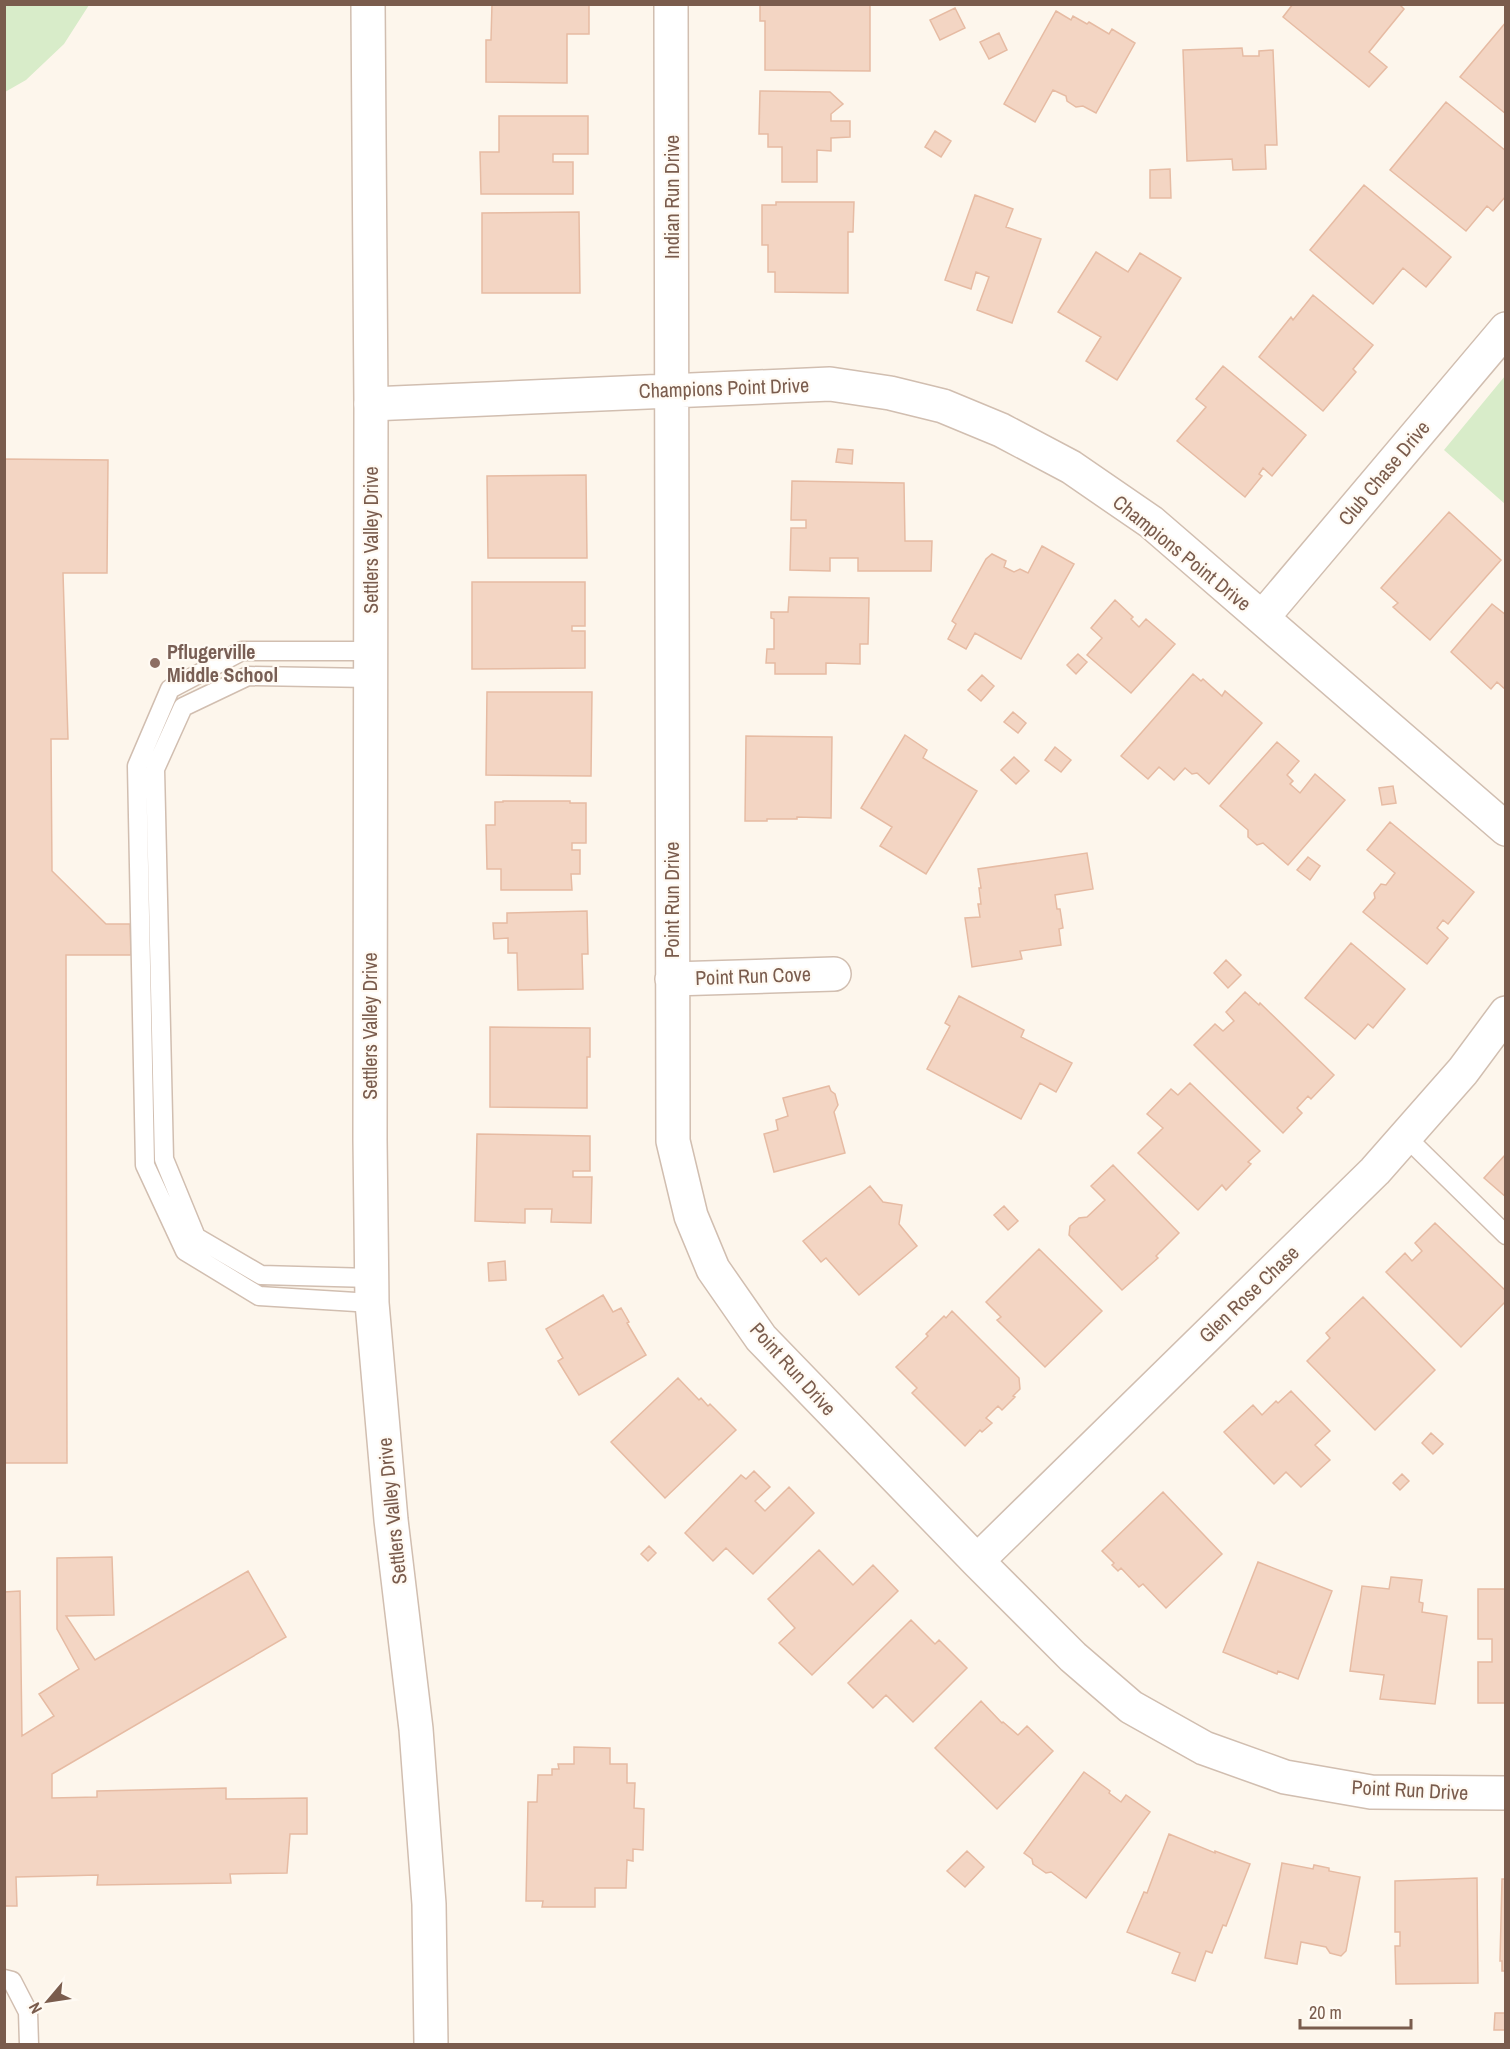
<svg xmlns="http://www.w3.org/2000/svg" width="1510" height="2049" font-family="'Archivo Narrow',sans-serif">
	<rect width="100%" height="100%" fill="#fdf6ec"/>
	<path fill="#d8ecc9" d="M5 4 89 5 64 44 26 80 5 92Z
		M1505 376V504L1444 450Z"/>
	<path fill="#f3d5c3" stroke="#e6bba3" stroke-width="1.5" d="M492 4H589V34H567V83L486 82V40H491Z
		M760 4H870V71L765 70V21H760Z
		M1293 4H1399L1404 9 1369 52 1387 67 1369 87 1283 17Z
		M955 8 965 28 940 40 930 20Z
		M1056 11 1071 20 1073 16 1087 24 1089 22 1109 34 1112 29 1135 43 1096 113 1083 106 1076 107 1067 101 1066 96 1053 90 1035 122 1004 104Z
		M1506 22V114L1460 77Z
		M999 33 1007 50 989 59 980 42Z
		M1242 48 1243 56H1259V51L1273 50 1277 145H1265L1266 169 1233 170 1232 159 1187 161 1183 50Z
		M760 91 830 92 843 104 831 114V121H850V137L831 138V151L817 150V182H782V147H768V134H759Z
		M1446 102 1506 151V196L1493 211 1487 206 1466 231 1390 170Z
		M499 116H588V154H553V162H573V194H481L480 152H499Z
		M935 131 951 141 941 157 925 147Z
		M1170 169 1171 198H1150V170Z
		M1364 185 1451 257 1426 287 1403 268 1373 304 1310 250Z
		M975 195 1013 209 1006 227 1041 239 1012 323 977 310 989 277 976 272 971 289 945 280Z
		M776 202H854L853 232H848V293L775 292V272H768V245H762V205H776Z
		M579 212 580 293H482V213Z
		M1096 252 1128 272 1140 253 1181 278 1117 380 1086 361 1101 337 1058 312Z
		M1313 295 1373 345 1353 369 1356 372 1323 411 1259 357 1291 317 1293 320Z
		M1223 366 1306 435 1272 476 1263 468 1259 474 1262 476 1245 497 1177 441 1206 407 1196 399Z
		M838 449 853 450 852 464 836 462Z
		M4 459 108 460 107 573H63L68 739H51L52 871 106 924H130L131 955H66L67 1463H4Z
		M586 475 587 558H488L487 476Z
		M792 481 904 483 905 541H932L931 571H858V558H830V571L790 570 791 528H806V520H791Z
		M1449 512 1501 560 1430 640 1393 607 1398 603 1381 588Z
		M1042 546 1074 564 1021 659 975 633 966 649 948 639 956 624 952 621 986 559 992 554 1006 561 1004 567 1014 572 1020 569 1028 573Z
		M472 582H585V626H572V631H585V668L472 669Z
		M789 597 869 598 868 644H860V664L826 663V674H775V663H766L767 649H774V619L771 618V612H788Z
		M1115 600 1133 617 1131 619 1139 627 1146 619 1175 644 1131 693 1087 655 1102 638 1091 628Z
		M1492 604 1506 615V690L1497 682 1491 689 1451 652Z
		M1078 654 1087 662 1076 674 1067 665Z
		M1193 674 1201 681 1203 679 1222 696 1225 691 1262 723 1209 784 1197 773 1192 774 1185 768 1174 780 1159 767 1148 779 1121 756Z
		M982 675 994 686 981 701 968 690Z
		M487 692H592L591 776 486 775Z
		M1013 712 1026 723 1018 733 1004 722Z
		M905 735 927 750 923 758 977 791 926 874 880 846 892 827 861 808Z
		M746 736 832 737 831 818 797 817V819H767V821H745Z
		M1277 742 1299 761 1287 775 1293 781 1290 784 1300 793 1315 774 1345 800 1288 865 1263 843 1257 845 1248 837V830L1220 806Z
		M1055 747 1071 760 1061 772 1045 760Z
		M1014 757 1029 771 1016 784 1001 770Z
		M1393 786 1396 803 1382 805 1379 788Z
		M503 801H570V803H586V843H572V850H580V874H571L572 890H501V869H487L486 825H495V802H503Z
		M1390 822 1474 892 1448 924 1443 920 1437 928 1448 938 1427 964 1363 912 1375 898 1374 893 1381 884 1386 885 1395 873 1367 850Z
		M1087 853 1093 889 1055 895 1057 909H1060L1063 928 1059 929 1061 945 1020 951 1022 959 972 967 965 918 980 917 978 904H981L979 888H981L978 869Z
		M1308 857 1320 866 1310 880 1297 870Z
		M587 911 588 954H582L583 989 518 990 517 953H508V938L494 939 493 923H507V913Z
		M1351 943 1405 989 1373 1028 1368 1024 1355 1039 1305 998Z
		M1226 960 1241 975 1228 988 1214 973Z
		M1245 992 1259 1005 1260 1003 1334 1075 1311 1099 1308 1096 1297 1108 1302 1113 1283 1133 1194 1045 1215 1024 1223 1031 1234 1021 1226 1012Z
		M959 996 1024 1030 1021 1037 1072 1063 1056 1092 1040 1083 1021 1119 927 1069 950 1026 945 1023Z
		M490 1027 590 1028V1057H587V1108L490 1107Z
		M1190 1083 1260 1151 1248 1162 1251 1164 1226 1190 1222 1185 1198 1210 1138 1153 1163 1128 1147 1114 1171 1089 1178 1095Z
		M829 1086 831 1091 835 1094 838 1105 834 1112 845 1153 774 1172 764 1134 778 1130 776 1120 788 1116 783 1098Z
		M477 1134 590 1136V1171H573V1177H592L591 1223 551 1222 552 1209H525V1223L475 1221Z
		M1506 1154V1197L1484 1178Z
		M1113 1165 1179 1233 1156 1256 1158 1258 1122 1290 1069 1235 1070 1226 1079 1218 1087 1217 1105 1200 1091 1186Z
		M870 1186 883 1202 902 1205 899 1224 917 1246 859 1295 826 1258 821 1262 803 1241Z
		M1004 1206 1018 1221 1008 1230 994 1215Z
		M1435 1223 1506 1291V1301L1461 1347 1386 1272 1405 1253 1412 1261 1422 1251 1415 1243Z
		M1039 1249 1102 1311 1045 1367 997 1320 1001 1317 986 1302Z
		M505 1261 506 1280 489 1281 488 1263Z
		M603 1295 613 1312 621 1308 629 1322 627 1323 646 1355 579 1395 558 1361 563 1358 546 1329Z
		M1363 1297 1435 1370 1375 1430 1307 1361 1330 1338 1326 1333Z
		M952 1311 1019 1378 1020 1389 1013 1396 1015 1397 1002 1410 998 1406 986 1418 992 1423 982 1432 980 1430 965 1446 912 1393 917 1388 896 1367 928 1336 926 1334 944 1316 946 1318Z
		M678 1378 699 1400 701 1398 708 1406 710 1404 736 1430 665 1498 611 1442Z
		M1291 1391 1330 1431 1315 1445 1330 1460 1301 1487 1286 1472 1274 1484 1224 1432 1253 1405 1262 1415 1276 1401 1278 1403Z
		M1431 1433 1443 1444 1433 1454 1422 1443Z
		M754 1471 770 1487 755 1501 765 1511 789 1487 814 1513 753 1574 726 1548 713 1561 685 1533 741 1475 746 1479Z
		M1402 1474 1409 1481 1400 1490 1393 1483Z
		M1163 1492 1222 1554 1166 1608 1143 1584 1139 1587 1121 1568 1118 1571 1112 1565 1114 1563 1102 1551Z
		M649 1546 656 1553 648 1561 641 1554Z
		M819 1550 853 1585 873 1565 898 1591 812 1675 779 1643 795 1628 768 1599Z
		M112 1557 114 1615 66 1616 95 1660 248 1571 286 1637 52 1774V1798L97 1797V1791L226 1788V1799L307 1798V1834H290L287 1873 230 1874 231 1883 97 1885 98 1875 16 1877 17 1906H5L4 1948V1592L20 1591 22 1736 54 1716 39 1694 79 1669 57 1629V1558Z
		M1258 1562 1332 1591 1298 1679 1278 1671 1277 1674 1223 1652Z
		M1391 1577 1422 1580 1419 1602 1423 1603 1422 1612 1447 1616 1435 1704 1380 1699 1384 1675 1350 1671 1362 1586 1389 1589Z
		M1478 1589H1506V1703H1478V1662H1492V1639H1478Z
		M911 1620 935 1644 939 1640 967 1668 913 1722 886 1695 873 1708 848 1683Z
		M981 1701 1002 1723 1003 1722 1018 1735 1027 1726 1053 1751 997 1809 935 1748Z
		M574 1747 610 1748V1764H627V1783H635L634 1808 644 1809 643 1850 633 1849V1861L627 1860 626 1888H595V1907H542L543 1901H526L528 1802H537L538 1775H552V1769H559L558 1764H574Z
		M1084 1772 1110 1791 1109 1793 1121 1802 1126 1795 1150 1812 1086 1898 1051 1872 1046 1873 1033 1864 1032 1859 1024 1853Z
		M1169 1834 1215 1853V1851L1250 1864 1226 1926 1223 1925 1212 1953 1206 1951 1195 1981 1172 1973 1180 1953 1127 1932 1144 1892 1147 1893Z
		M967 1851 984 1867 965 1887 947 1871Z
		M1282 1863 1313 1869 1314 1865 1329 1868V1871L1360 1877 1346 1951 1341 1956 1330 1953 1326 1947 1301 1942 1297 1964 1265 1958Z
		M1477 1878 1478 1983 1396 1984 1395 1946H1400V1932H1395V1881Z
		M1502 1879H1506V1971H1502V1961H1500Z
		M1495 2013H1506V2030H1494Z"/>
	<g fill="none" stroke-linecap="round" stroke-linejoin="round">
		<g stroke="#d1beb0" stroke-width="21">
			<path id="service" d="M371 651H242L170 689 137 766 145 1165 185 1251 259 1296 372 1303
				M370 678 248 676 183 707 155 769 164 1159 196 1237 261 1275 371 1278
				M1406 1137 1506 1235
				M4 1979 12 1981 28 2012 29 2044"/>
		</g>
		<g stroke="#d1beb0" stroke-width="36">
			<path id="minor" d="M671 4 673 1141 691 1216 713 1269 761 1338 977 1561 1073 1657 1131 1707 1204 1748 1285 1777 1371 1792 1506 1793
				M371 404 830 384 890 393 943 406 1001 430 1071 467 1151 522 1506 829
				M1262 618 1506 329
				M672 979 834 974
				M977 1561 1375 1171 1463 1071 1506 1013"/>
		</g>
		<g stroke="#d1beb0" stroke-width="36">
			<path id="tertiary" d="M368 4 371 404 370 1140 372 1303 391 1520 416 1729 429 1904 431 2044"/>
		</g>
		<use href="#service" stroke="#fff" stroke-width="18"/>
		<use href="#minor" stroke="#fff" stroke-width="33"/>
		<use href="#tertiary" stroke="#fff" stroke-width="33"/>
	</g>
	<circle fill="#8d6e63" stroke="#fffaf3" stroke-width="2" cx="155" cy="663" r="6"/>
	<g text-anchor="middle" stroke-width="4.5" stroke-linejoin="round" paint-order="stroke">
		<g font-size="20" fill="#7a5c4d" stroke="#fffaf3">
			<text transform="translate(672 197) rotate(-90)" y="7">Indian Run Drive</text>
			<text transform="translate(724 388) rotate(-2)" y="7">Champions Point Drive</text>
			<text transform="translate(1384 473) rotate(-50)" y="7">Club Chase Drive</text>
			<text transform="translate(371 540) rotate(-90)" y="7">Settlers Valley Drive</text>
			<text transform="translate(1182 553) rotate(39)" y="7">Champions Point Drive</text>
			<text transform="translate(672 900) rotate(-90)" y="7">Point Run Drive</text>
			<text transform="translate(753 976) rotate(-2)" y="7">Point Run Cove</text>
			<text transform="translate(370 1026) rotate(-90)" y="7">Settlers Valley Drive</text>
			<text transform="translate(1249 1294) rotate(-44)" y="7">Glen Rose Chase</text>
			<text transform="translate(793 1369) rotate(48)" y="7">Point Run Drive</text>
			<text transform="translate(392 1511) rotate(-96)" y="7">Settlers Valley Drive</text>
			<text transform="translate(1410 1790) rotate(3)" y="7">Point Run Drive</text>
		</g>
		<g font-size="20" font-weight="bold" fill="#785e54" stroke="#fffaf3" text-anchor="start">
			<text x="167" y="659">Pflugerville<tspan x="167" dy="23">Middle School</tspan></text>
		</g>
	</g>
	<rect width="1510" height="2049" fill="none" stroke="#7a5c4d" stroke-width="12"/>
	<g transform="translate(48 2001) rotate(241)" stroke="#fffaf3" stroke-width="4.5" paint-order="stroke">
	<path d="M0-4.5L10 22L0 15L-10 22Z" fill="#7a5c4d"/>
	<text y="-9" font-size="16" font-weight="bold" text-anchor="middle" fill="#7a5c4d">N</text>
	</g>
	<path d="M1300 2019v9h111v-9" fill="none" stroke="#7a5c4d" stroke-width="3"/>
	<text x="1309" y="2019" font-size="18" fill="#7a5c4d" stroke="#fffaf3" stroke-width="4.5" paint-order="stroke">20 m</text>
</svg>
